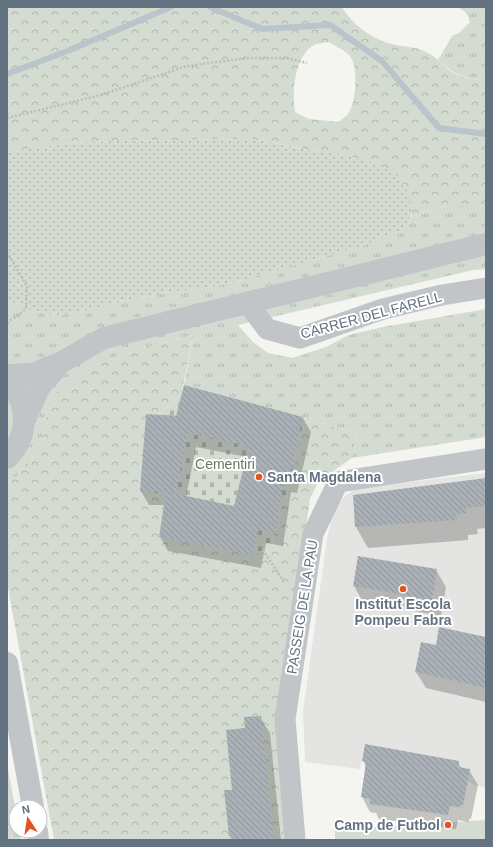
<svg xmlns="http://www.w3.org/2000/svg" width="493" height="847" font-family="Helvetica,sans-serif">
	<defs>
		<pattern id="grass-tufts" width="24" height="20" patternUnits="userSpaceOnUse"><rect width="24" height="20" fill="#d4dbd1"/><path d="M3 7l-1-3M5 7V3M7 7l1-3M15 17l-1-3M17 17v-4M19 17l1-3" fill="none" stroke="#b0b6af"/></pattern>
		<pattern id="forest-crowns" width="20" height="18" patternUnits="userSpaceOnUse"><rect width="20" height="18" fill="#d4dbd1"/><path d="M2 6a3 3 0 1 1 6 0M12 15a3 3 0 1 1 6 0" fill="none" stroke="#b0b6af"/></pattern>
		<pattern id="cemetery-stones" width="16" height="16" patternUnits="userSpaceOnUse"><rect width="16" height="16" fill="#d4dbd1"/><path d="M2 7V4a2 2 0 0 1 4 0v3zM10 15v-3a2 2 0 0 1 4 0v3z" fill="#b0b6af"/></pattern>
		<pattern id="garden-dots" width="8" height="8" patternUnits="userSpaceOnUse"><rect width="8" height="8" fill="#d4dbd1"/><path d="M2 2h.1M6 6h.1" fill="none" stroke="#b0b6af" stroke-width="1.8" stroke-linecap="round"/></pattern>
		<pattern id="building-back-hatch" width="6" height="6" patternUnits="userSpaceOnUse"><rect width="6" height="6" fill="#aab1b6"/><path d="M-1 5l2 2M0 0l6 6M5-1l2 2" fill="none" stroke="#8e9499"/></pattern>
	</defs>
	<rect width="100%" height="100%" fill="#f4f4f0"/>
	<path fill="#e4e5e3" d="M486 473V788L474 785 468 781 362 761 360 769 305 762 303 712 327 538 335 507 346 495 357 488Z"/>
	<path fill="url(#grass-tufts)" d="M456 7H486V80C464 80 454 74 438 60L452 36 459 33 470 22C467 13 465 10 456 7Z
		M463 205 486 207V269L473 270 238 325 253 342 268 353 292 358 326 347 349 335 383 327 486 309V437L352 458 357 434 306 418 184 385 193 335 140 349 88 368 53 396 43 435 29 465 9 483 7 486V302L23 304 26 309 55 315 70 314 150 295 211 287 243 280 365 245 378 239 406 229 412 216 447 206Z
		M7 764 16 812V831H20L21 840H7Z"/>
	<path fill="url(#forest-crowns)" fill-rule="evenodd" d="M7 7H342C353 26 375 41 396 45 406 47 417 47 426 52 435 56 441 63 448 69 459 78 472 80 486 80V207L447 206 412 216C409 200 407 185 395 174 385 164 346 155 331 153 325 152 319 152 313 151 292 147 271 141 249 139L112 141 71 143 41 147 7 153ZM329 42C335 46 343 49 348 54 359 63 356 99 350 111 348 115 342 119 339 122L309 119 295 112C292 93 294 56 314 45 318 43 325 43 329 42Z
		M193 335 181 396 158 415 140 491 166 493 161 526 253 555 272 546 279 508 284 509 297 448 306 418 357 434 352 458 318 482 310 499 279 713 288 840H54L7 582V486L9 483 29 465 43 435 52 396 88 368 140 349Z"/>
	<path fill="url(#cemetery-stones)" d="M184 385 306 418 297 448 284 509 279 508 272 546 253 555 159 537 166 494 140 491 146 414 158 415 181 396Z"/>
	<path fill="url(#garden-dots)" d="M249 139C271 141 291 147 313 151 319 152 325 152 331 153 346 155 384 164 395 173 401 179 405 186 408 194 413 210 413 214 406 229L378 239 365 245 243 280 211 287 150 295 70 314 55 315 26 309 23 304 7 302V153L41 147 71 143 112 141Z"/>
	<path fill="#d4dbd1" d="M486 820V840H335V830Z"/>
	<path fill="#0003" fill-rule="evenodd" d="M147 415 303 418 311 432 297 493 291 492 283 546 266 543 261 568 168 551 160 537 165 505H149L141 491ZM196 447 247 457 235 507 186 497Z
		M486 479V528L477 529 478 534 468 535V540L368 548 356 527 354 496Z
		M436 570 446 587 441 616 363 602 354 586Z
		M486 638V702L426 688 416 672 436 646Z
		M260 717 270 733 281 840H232L230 836 233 790 246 729Z
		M363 761 458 762 462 769 469 770 478 785 471 819H469V822L458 820 456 829 379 819 376 813 370 812 362 797 366 767Z"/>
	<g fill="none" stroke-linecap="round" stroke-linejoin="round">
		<path stroke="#bac5cb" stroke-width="6" d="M210 7 262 29 330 25 382 61 439 128 486 134
			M7 74 70 50 171 7"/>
	</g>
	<path fill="url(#building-back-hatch)" fill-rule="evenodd" d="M184 385 303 417 289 480 284 479 275 532 258 530 253 555 159 537 166 492 140 491 146 414 176 416ZM188 433 249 446 234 506 168 492 176 493Z
		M486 478V506L466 508 467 513 456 515 457 520 355 527 353 495Z
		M358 556 437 569 432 600 353 586Z
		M439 627 486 637V688L415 672 421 642 436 645Z
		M261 716 274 840H235L234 835 229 836 224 790H232L226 730 245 728 244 717Z
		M365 744 459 761 458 767 470 769 463 805H461V807L450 806 448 815 370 804V799L361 797 366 762 362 761Z"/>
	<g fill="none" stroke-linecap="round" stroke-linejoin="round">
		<path stroke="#bbbdbf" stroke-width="2.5" stroke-dasharray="2 2" stroke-linecap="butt" d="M7 118 101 95 187 66 247 58H287L307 63
			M7 252 27 286 26 309 7 323
			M263 550 284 582"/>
		<path stroke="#c1c5c8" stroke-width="21" d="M247 302 267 329 300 338 383 309 442 295 486 288
			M295 840 285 719 313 534 338 482 486 459"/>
		<path stroke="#c1c5c8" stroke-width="22" d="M7 375 33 374 60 363 104 338 486 244
			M7 381C30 402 29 437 7 458
			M25 419 40 386 59 365
			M7 663 33 807
			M37 831 38 840"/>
	</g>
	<g fill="#e45320" stroke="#fff" stroke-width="1.5">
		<circle cx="259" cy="477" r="4"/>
		<circle cx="403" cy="589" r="4"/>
		<circle cx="448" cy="825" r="4"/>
	</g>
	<g text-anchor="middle" stroke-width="4" stroke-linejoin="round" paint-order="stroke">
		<g font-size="14" fill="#637381" stroke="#fff">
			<text transform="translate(371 315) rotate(-15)" y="5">CARRER DEL FARELL</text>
			<text transform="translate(302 607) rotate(-81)" y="5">PASSEIG DE LA PAU</text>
		</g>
		<g font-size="14" fill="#657861" stroke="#fff">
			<text x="225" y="469">Cementiri</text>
		</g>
		<g font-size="14" font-weight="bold" fill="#637381" stroke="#fff" text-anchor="start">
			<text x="267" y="482">Santa Magdalena</text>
			<text x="403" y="609" text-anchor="middle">Institut Escola<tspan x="403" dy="16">Pompeu Fabra</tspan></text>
			<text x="440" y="830" text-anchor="end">Camp de Futbol</text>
		</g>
	</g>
	<rect width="493" height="847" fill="none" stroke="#637381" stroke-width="16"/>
	<g transform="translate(28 819) rotate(348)"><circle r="19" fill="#ffffff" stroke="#c1c7cd"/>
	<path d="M0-3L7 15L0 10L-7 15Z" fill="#e45320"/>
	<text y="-6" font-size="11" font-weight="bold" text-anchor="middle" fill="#637381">N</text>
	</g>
</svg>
